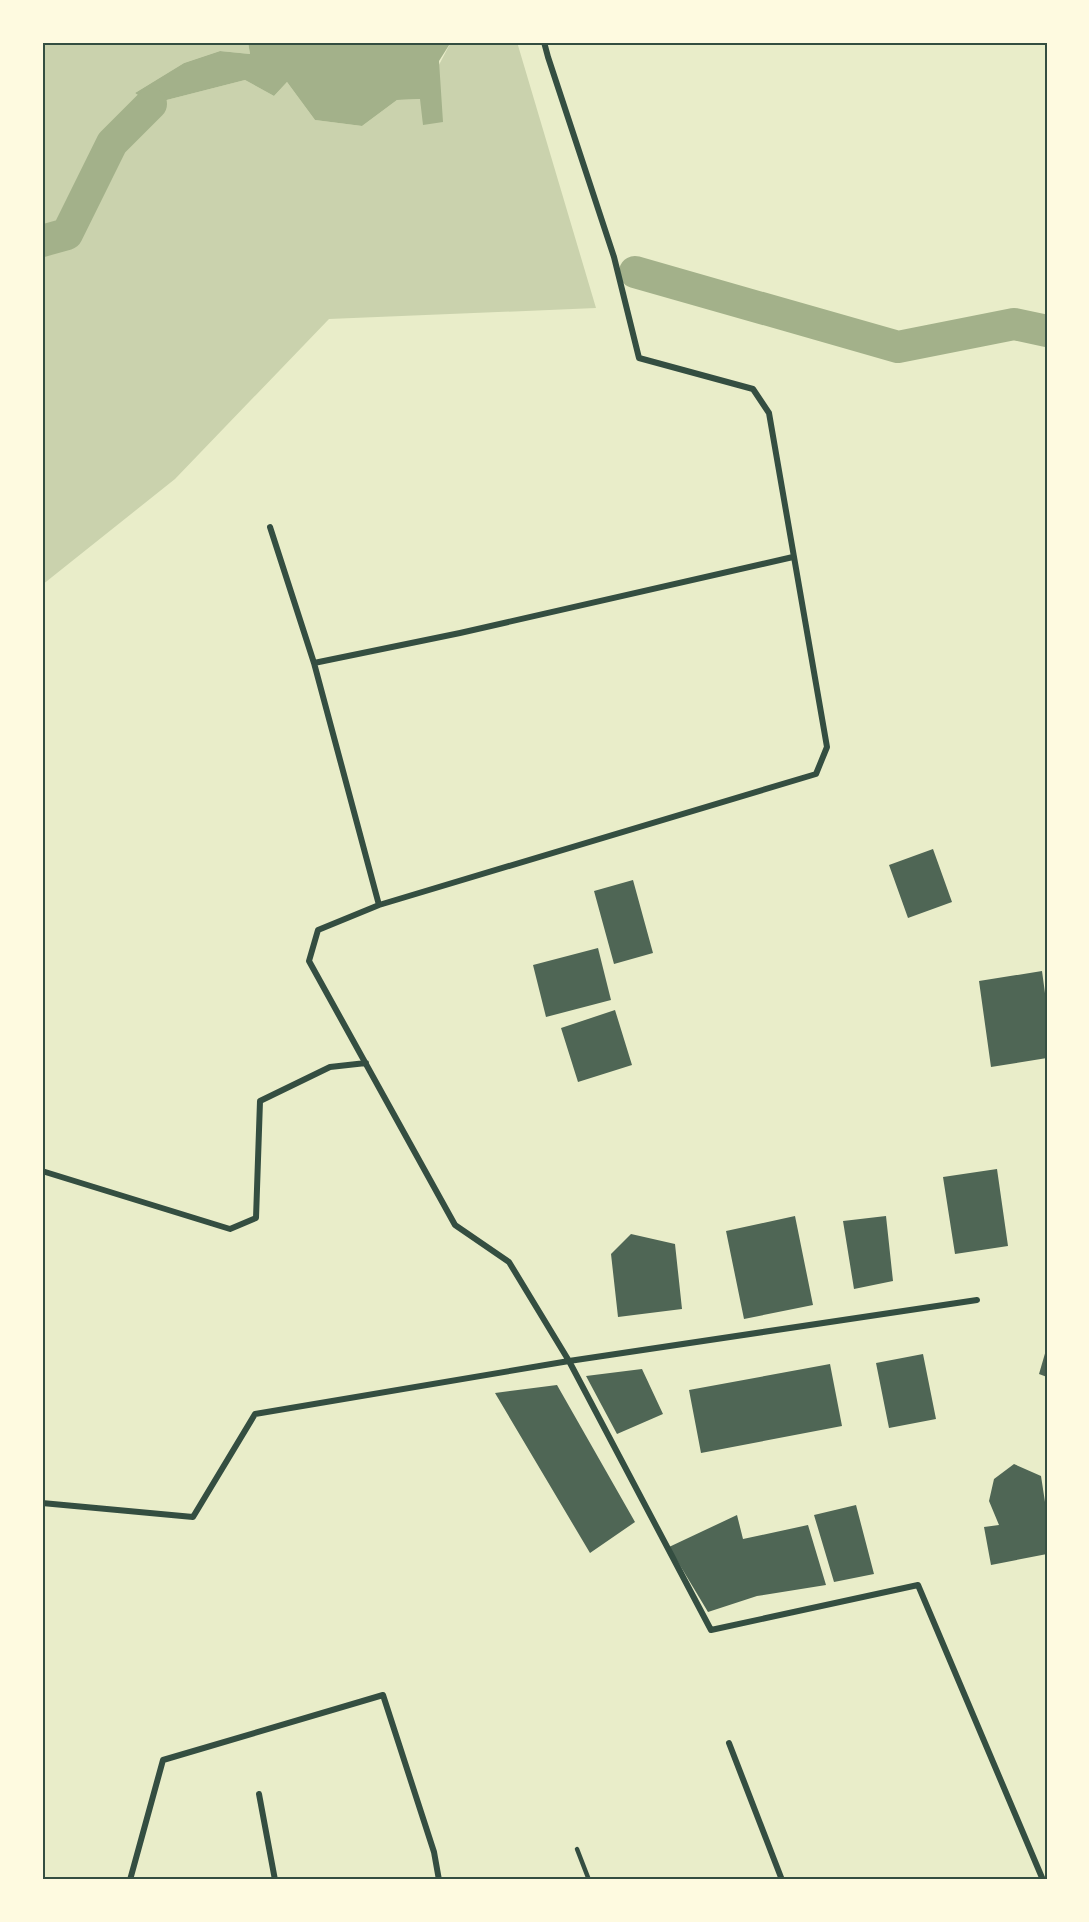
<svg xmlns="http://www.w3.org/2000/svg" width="1089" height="1922" font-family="Figtree,sans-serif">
	<rect width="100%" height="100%" fill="#e9edc9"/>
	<path fill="#cad2ad" d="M42 42H248L250 54 220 51 184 63 135 93 151 104 245 80 274 96 287 82 315 120 362 126 397 100 421 99 451 42H517L596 308 329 319 175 479 42 585Z"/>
	<path fill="#a3b18a" d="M248 42H451L439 61 443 122 423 125 420 99 397 100 362 126 315 120 287 82 274 96 245 80 151 104 135 93 184 63 220 51 250 54Z"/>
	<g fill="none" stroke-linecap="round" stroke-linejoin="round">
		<path stroke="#a3b18a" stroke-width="32" d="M42 241 67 234 112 143 151 104
			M635 272 898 347 1014 324 1047 331"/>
	</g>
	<path fill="#4f6655" d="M933 849 952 902 908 918 889 865Z
		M633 880 653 953 614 964 594 891Z
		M598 948 611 1000 546 1017 533 965Z
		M1042 971 1047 1008V1058L991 1067 979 981Z
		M615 1010 632 1065 578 1082 561 1028Z
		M997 1169 1008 1246 955 1254 943 1177Z
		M795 1216 813 1305 744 1319 726 1231Z
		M886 1216 893 1281 854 1289 843 1221Z
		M631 1234 675 1244 682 1309 618 1317 611 1254Z
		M1046 1350H1047V1377L1039 1374Z
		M923 1354 936 1419 889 1428 876 1363Z
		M830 1364 842 1426 701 1453 689 1390Z
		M642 1369 663 1414 617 1434 586 1376Z
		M557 1385 635 1522 590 1553 495 1393Z
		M1014 1464 1041 1476 1047 1515V1554L991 1565 984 1527 999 1525 989 1501 994 1479Z
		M856 1505 874 1574 834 1582 814 1515Z
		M737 1515 743 1539 808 1525 826 1585 757 1596 708 1612 669 1547Z"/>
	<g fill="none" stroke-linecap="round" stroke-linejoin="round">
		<path stroke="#344e41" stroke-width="4.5" d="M577 1849 589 1880"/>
		<path stroke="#344e41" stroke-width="6" d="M544 42 548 57 614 257 639 358 753 389 769 413 827 747 816 774 379 905 318 930 309 961 455 1225 509 1262 569 1361 711 1630 918 1585 1043 1880
			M270 527 314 663
			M379 905 314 663 460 633 793 557
			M42 1171 230 1229 256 1218 260 1101 330 1067 366 1063
			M42 1503 193 1517 255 1414 569 1361 977 1300
			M729 1743 782 1880
			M259 1794 275 1880
			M130 1880 163 1760 383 1695 434 1852 439 1880"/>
	</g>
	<rect width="1089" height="1922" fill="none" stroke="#fefae0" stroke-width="87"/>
	<rect x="44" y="44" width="1002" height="1834" fill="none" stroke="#344e41" stroke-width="2"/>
</svg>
